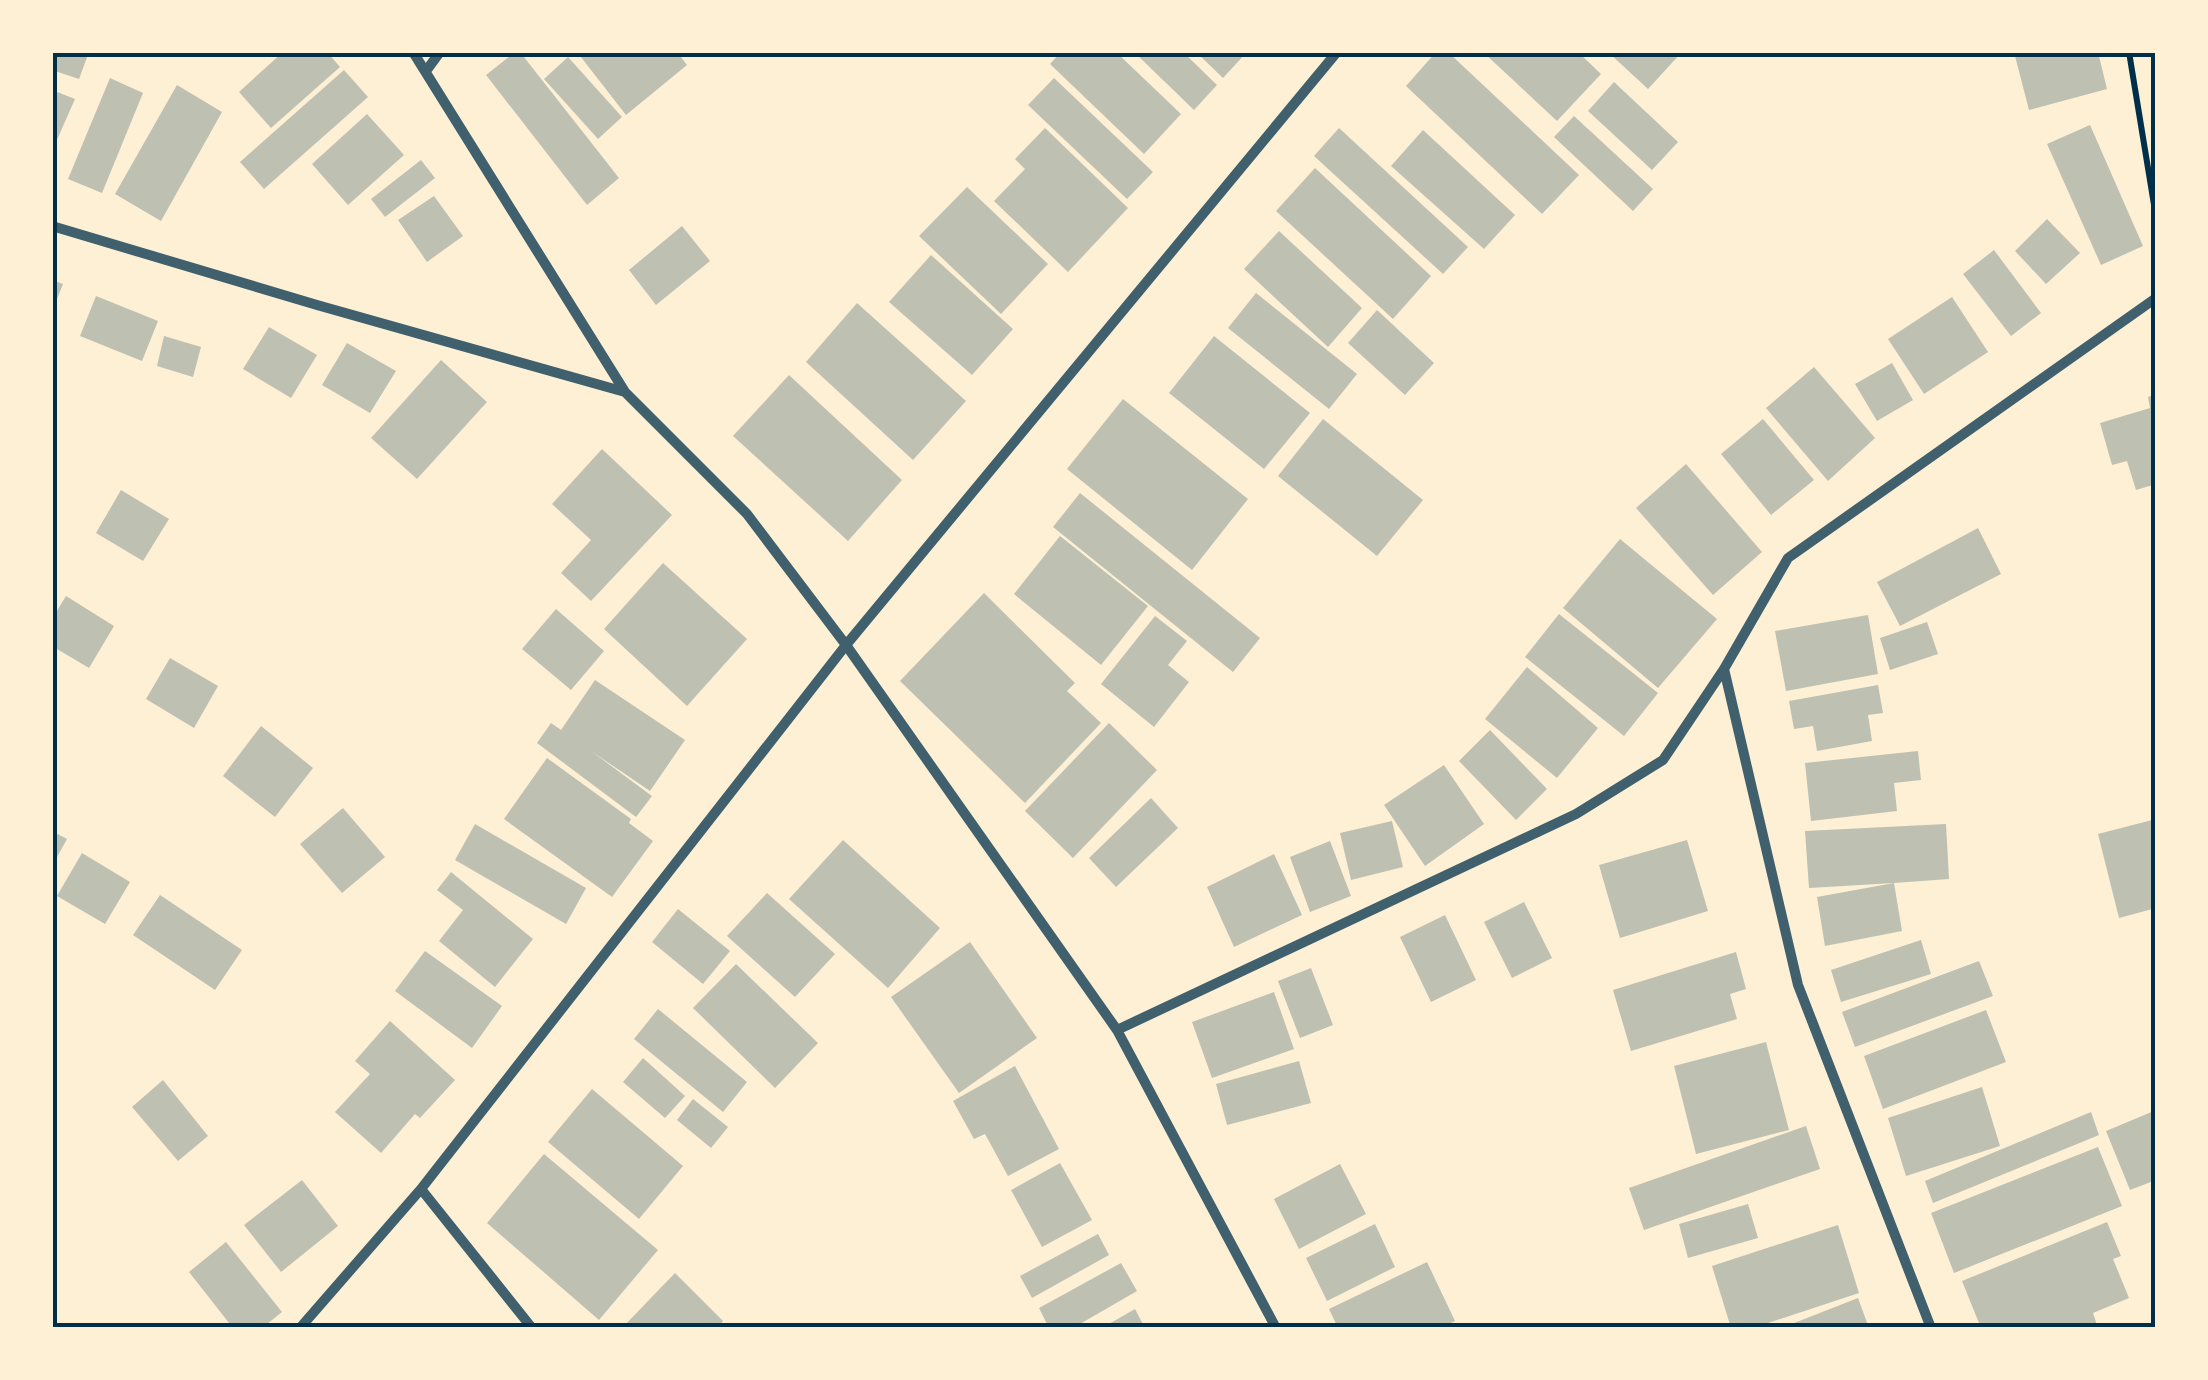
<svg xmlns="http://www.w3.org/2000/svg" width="2208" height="1380" font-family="'Source Sans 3',sans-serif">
	<rect width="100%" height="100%" fill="#fdf0d5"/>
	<path fill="#bec0b2" d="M52 52H89L79 79 52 70Z
		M283 52H327L340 67 271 128 239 92Z
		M515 52H520L619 178 587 205 486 75Z
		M577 52H677L687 65 626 115Z
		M1061 52H1116L1181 114 1144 154 1050 64Z
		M1134 52H1183L1217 85 1194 110Z
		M1196 52H1247L1223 78Z
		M1436 52H1448L1579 175 1542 214 1406 86Z
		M1483 52H1578L1601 74 1557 121Z
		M1608 52H1682L1648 89Z
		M2014 52H2098L2107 89 2029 110Z
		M568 57 622 117 598 139 544 79Z
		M344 70 368 97 264 189 240 162Z
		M110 78 143 93 102 193 68 179Z
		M1054 78 1153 172 1127 199 1028 105Z
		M1614 82 1678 142 1652 170 1588 111Z
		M177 85 222 112 161 221 115 194Z
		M52 90 75 99 52 151Z
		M367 114 404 155 348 205 312 164Z
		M1574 116 1653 189 1633 211 1554 137Z
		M2090 125 2143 246 2101 265 2047 144Z
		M1045 128 1128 208 1068 272 994 201 1025 169 1015 159Z
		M1339 128 1468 247 1443 274 1314 156Z
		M1423 130 1515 215 1484 249 1391 166Z
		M421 160 435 178 385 217 371 199Z
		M1315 168 1431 276 1393 319 1276 211Z
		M967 187 1048 264 1001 314 919 236Z
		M434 196 463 236 427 262 398 220Z
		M2047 219 2080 253 2046 284 2015 251Z
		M682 226 710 261 656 305 629 270Z
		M1279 231 1362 308 1328 347 1244 269Z
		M1994 250 2041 313 2011 336 1963 274Z
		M931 255 1013 329 972 375 889 302Z
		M52 280 63 284 53 309H52Z
		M1256 293 1357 374 1329 409 1228 328Z
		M96 296 158 321 142 361 80 336Z
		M1952 297 1988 352 1924 394 1888 339Z
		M857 303 966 401 913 460 806 362Z
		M1377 310 1434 363 1405 395 1348 343Z
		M269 327 317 355 291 398 243 369Z
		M164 336 201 347 193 377 157 366Z
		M1214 336 1310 413 1264 469 1169 393Z
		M347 343 396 371 370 413 322 385Z
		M441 360 487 402 417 479 371 438Z
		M1892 363 1913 400 1877 421 1855 384Z
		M1814 367 1875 438 1828 481 1766 408Z
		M789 375 902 480 848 541 733 436Z
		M2156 394V484L2136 490 2127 461 2112 465 2100 423 2150 408 2148 397Z
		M1123 399 1248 499 1192 570 1067 469Z
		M1323 419 1423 500 1377 556 1278 476Z
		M1763 419 1814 480 1771 515 1721 454Z
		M602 449 672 515 591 601 561 573 591 540 552 504Z
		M1686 464 1762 552 1713 595 1636 508Z
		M121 490 169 519 143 561 96 533Z
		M1080 493 1260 638 1233 672 1053 527Z
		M1978 528 2001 574 1900 626 1877 582Z
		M1060 536 1148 606 1101 665 1014 594Z
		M1620 539 1717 619 1658 688 1563 608Z
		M663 563 747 639 687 706 604 629Z
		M984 593 1075 683 1067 691 1101 723 1025 803 900 681Z
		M66 596 114 626 89 668 52 646V619Z
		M556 609 604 651 571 690 522 649Z
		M1559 614 1658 693 1624 736 1525 657Z
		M1868 615 1878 674 1786 691 1775 631Z
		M1155 616 1187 641 1168 665 1189 682 1154 727 1101 684Z
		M1927 622 1938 654 1890 670 1880 638Z
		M170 658 218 686 194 728 146 699Z
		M1527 667 1598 728 1557 778 1485 719Z
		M595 680 685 740 650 791 591 751 652 796 636 817 537 743 551 723 561 730Z
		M1878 685 1883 713 1868 715 1872 741 1817 751 1813 726 1794 729 1789 701Z
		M1109 723 1157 770 1073 858 1025 811Z
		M261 726 313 768 275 817 223 776Z
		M1490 730 1547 789 1516 820 1459 761Z
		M1918 751 1921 780 1894 783 1897 811 1811 821 1805 763Z
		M547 758 631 819 629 823 653 841 612 897 504 819Z
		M1444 765 1484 824 1425 866 1384 805Z
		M1151 798 1178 828 1116 887 1089 858Z
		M343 808 385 857 342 893 300 844Z
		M2156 819V908L2119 918 2098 834Z
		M1392 821 1403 867 1351 880 1340 833Z
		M475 824 586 888 566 924 455 860Z
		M1946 824 1949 879 1894 883 1902 931 1825 946 1817 897 1894 883 1809 888 1805 831Z
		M52 831 67 839 52 866Z
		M843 840 940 928 888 988 789 899Z
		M1687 840 1708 911 1620 938 1599 865Z
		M1330 841 1351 896 1310 912 1290 857Z
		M82 853 130 882 105 924 57 896Z
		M1274 854 1302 915 1234 947 1207 887Z
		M451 872 533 939 495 987 439 941 463 910 437 890Z
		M767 893 835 954 795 997 727 936Z
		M160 895 242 950 215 990 133 935Z
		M1524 902 1552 958 1512 978 1484 922Z
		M678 909 730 951 703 984 652 942Z
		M1445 915 1476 980 1431 1002 1400 937Z
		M1921 940 1931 974 1841 1002 1831 970Z
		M970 942 1037 1038 959 1093 891 997Z
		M425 951 502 1006 472 1048 395 991Z
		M1736 952 1746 989 1730 994 1737 1019 1631 1051 1613 990Z
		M1979 961 1993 996 1855 1047 1842 1012Z
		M736 964 818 1043 775 1088 693 1008Z
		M1311 968 1333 1025 1300 1038 1278 981Z
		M1274 992 1294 1049 1212 1078 1192 1022Z
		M658 1009 747 1082 723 1112 634 1039Z
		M1986 1010 2006 1062 1883 1109 1864 1056Z
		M390 1021 455 1080 420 1118 415 1114 381 1153 335 1112 370 1074 355 1061Z
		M1766 1042 1789 1130 1696 1154 1674 1066Z
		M643 1058 685 1096 665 1118 623 1082Z
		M1299 1061 1311 1103 1227 1125 1216 1084Z
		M1015 1066 1059 1149 1008 1176 985 1134 974 1139 953 1101Z
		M163 1080 208 1136 178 1161 132 1107Z
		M1982 1087 2000 1146 1906 1176 1888 1118Z
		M592 1089 683 1166 639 1219 548 1142Z
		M693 1099 728 1127 711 1148 677 1120Z
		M2154 1111 2156 1116V1180L2130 1190 2106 1131Z
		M2091 1112 2099 1135 1933 1203 1925 1181Z
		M1806 1126 1820 1169 1644 1230 1629 1188Z
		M2098 1147 2122 1206 1954 1273 1931 1213Z
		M544 1154 658 1250 599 1320 487 1223Z
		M1060 1163 1092 1220 1042 1247 1011 1190Z
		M1340 1164 1366 1214 1299 1249 1274 1199Z
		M302 1180 338 1226 281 1272 244 1225Z
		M1748 1204 1758 1238 1688 1258 1679 1224Z
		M2107 1222 2121 1256 2113 1259 2129 1298 2093 1313 2098 1328H1981L1962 1281Z
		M1375 1224 1395 1267 1327 1301 1306 1258Z
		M1838 1225 1859 1293 1753 1328H1731L1712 1266Z
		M1098 1234 1109 1255 1032 1298 1020 1276Z
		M226 1242 282 1312 262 1328H233L189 1272Z
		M1427 1262 1455 1321 1441 1328H1338L1329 1309Z
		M1121 1263 1137 1291 1073 1328H1049L1039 1308Z
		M675 1273 723 1321 717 1328H622Z
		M1858 1298 1869 1328H1784V1327Z
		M1135 1309 1145 1328H1102Z"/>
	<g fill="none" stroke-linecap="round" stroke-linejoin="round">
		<path stroke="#003049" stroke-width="6" d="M2129 52 2156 217"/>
		<path stroke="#3f606c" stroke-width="10" d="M413 52 625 392 747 514 846 645 1117 1030 1276 1328
			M426 71 440 52
			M52 226 317 305 625 392
			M1724 669 1798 985 1931 1328
			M1117 1030 1576 814 1663 760 1724 669 1788 558 2156 298
			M421 1189 532 1328
			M300 1328 421 1189 846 645 1337 52"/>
	</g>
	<rect width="2208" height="1380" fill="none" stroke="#fdf0d5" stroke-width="110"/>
	<rect x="55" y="55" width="2098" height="1270" fill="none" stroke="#003049" stroke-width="4"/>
</svg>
